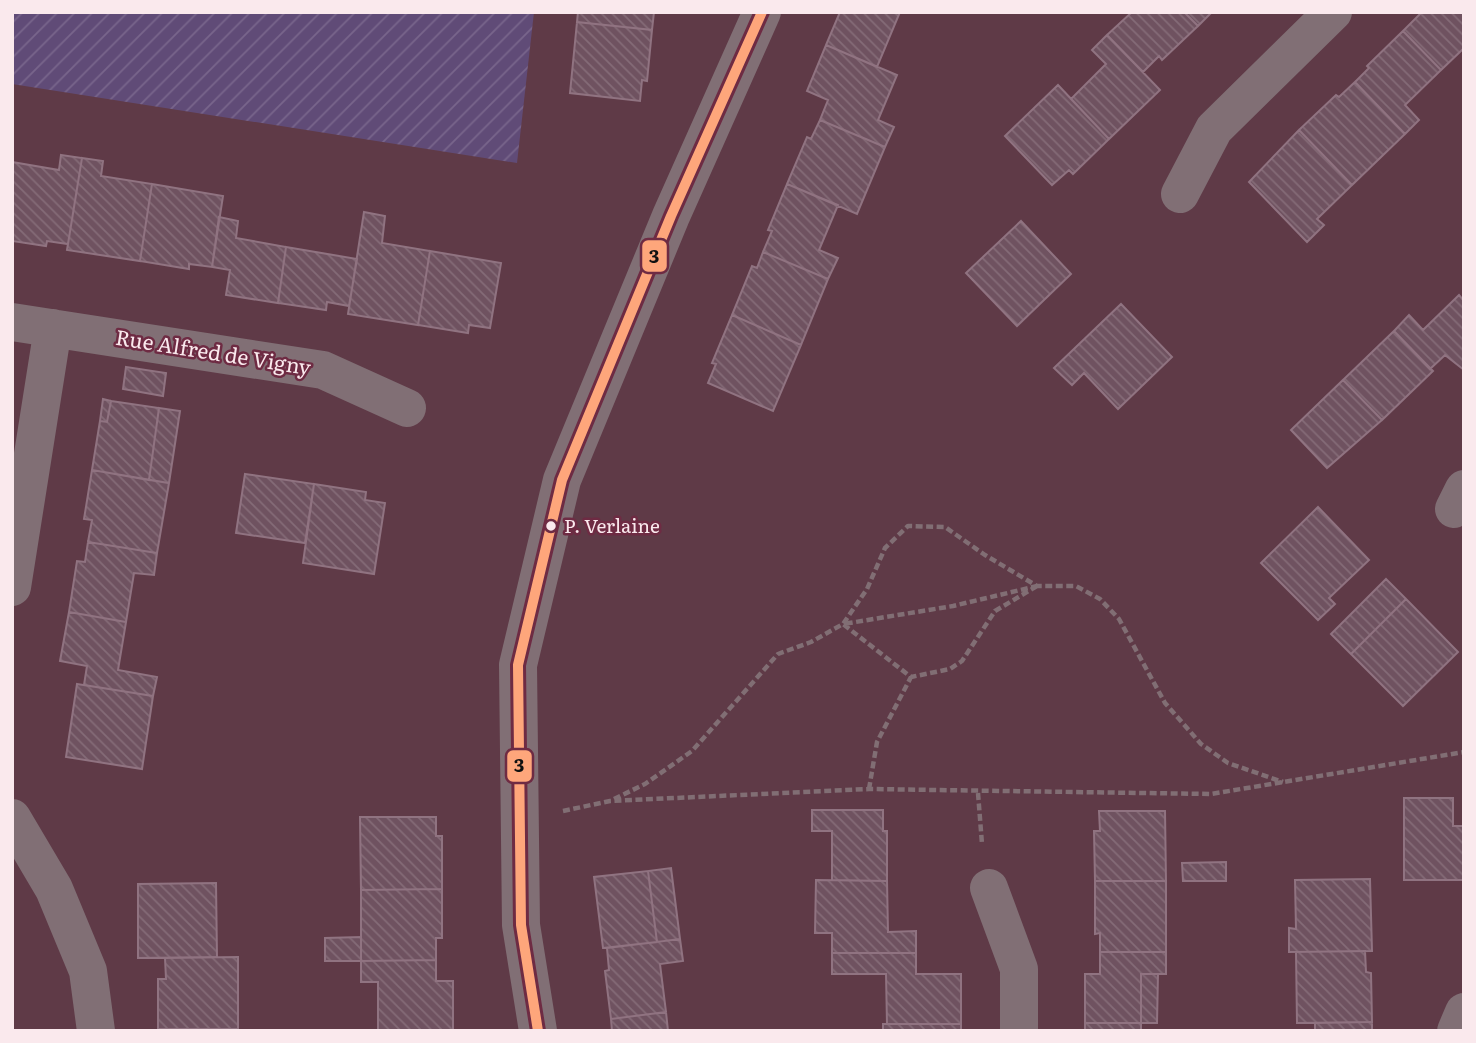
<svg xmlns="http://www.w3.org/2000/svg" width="1476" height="1043" font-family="Literata,serif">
	<defs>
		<pattern id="garden-furrows" width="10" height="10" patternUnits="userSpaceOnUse" patternTransform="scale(1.75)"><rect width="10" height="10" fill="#604b77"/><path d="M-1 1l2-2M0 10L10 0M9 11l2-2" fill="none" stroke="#78658b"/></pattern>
		<pattern id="building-back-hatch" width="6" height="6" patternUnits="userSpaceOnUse" patternTransform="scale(1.75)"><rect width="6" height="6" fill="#6f5260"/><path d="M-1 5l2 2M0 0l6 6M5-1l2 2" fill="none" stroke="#846b77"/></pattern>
	</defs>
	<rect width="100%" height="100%" fill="#5f3a47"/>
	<path fill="url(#garden-furrows)" d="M12 12H534L517 163 12 84Z"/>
	<path fill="url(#building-back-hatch)" stroke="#907381" stroke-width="2" d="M578 12H654L652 30 577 22Z
		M840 12H900L877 67 826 45Z
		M1132 12H1184L1198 26 1162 60 1159 56 1143 72 1107 35Z
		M1184 12H1212L1198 26Z
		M1464 12V48L1441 70 1403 31 1422 12Z
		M577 22 652 30 647 81 642 80 640 101 570 93Z
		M1403 31 1441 70 1405 105 1419 120 1405 134 1355 82 1369 68 1367 66Z
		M1107 35 1160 90 1109 139 1071 99 1106 64 1092 50Z
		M826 45 897 75 878 120 894 127 885 147 820 120 828 100 807 91Z
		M1355 82 1405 134 1352 185 1299 130 1336 95 1339 97Z
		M1058 85 1109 139 1073 174 1069 170 1052 185 1005 136Z
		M820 120 885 147 857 214 787 184 807 137 811 139Z
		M1299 130 1352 185 1317 219 1324 225 1307 242 1249 182Z
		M61 155 82 158 68 244 47 241 46 246 12 241V162L59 170Z
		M82 158 103 161 101 176 152 184 140 261 67 250Z
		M152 184 223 196 212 267 189 264V269L140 261Z
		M787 184 838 205 819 250 838 258 828 279 763 252 772 231 768 230Z
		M364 212 385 216 382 243 430 251 418 325 348 314Z
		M219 217 238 221 236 238 286 247 278 303 226 295 230 270 212 267Z
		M1021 221 1071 274 1017 326 966 273Z
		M286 247 357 259 349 306 327 302 326 310 278 303Z
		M430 251 501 263 490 328 469 325 468 333 418 325Z
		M763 252 828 279 801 345 732 315 752 266 757 268Z
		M1459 295 1464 301V370L1445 355 1430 369 1394 331 1409 315 1423 330Z
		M1121 304 1172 357 1118 409 1084 373 1072 385 1054 368Z
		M732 315 801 345 773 411 708 383 716 364 712 363Z
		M1394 331 1433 371 1382 420 1343 380Z
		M126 367 166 373 163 396 123 389Z
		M1343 380 1382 420 1327 468 1291 430Z
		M103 399 111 401 107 422 100 421Z
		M111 401 159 408 149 480 92 470 100 421 107 422Z
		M159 408 180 411 169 483 149 480Z
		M92 470 169 483 157 553 88 542 92 520 84 519Z
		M245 474 314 484 305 543 236 533Z
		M314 484 366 492 365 500 385 503 374 574 303 563Z
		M1318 507 1369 560 1329 598 1335 604 1318 620 1261 563Z
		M88 542 157 553 154 575 134 573 126 622 69 612 77 561 85 562Z
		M1386 579 1406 599 1351 654 1331 634Z
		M1406 599 1458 652 1403 706 1351 654Z
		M69 612 126 622 118 670 157 677 153 696 84 685 87 666 60 661Z
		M77 684 153 696 142 769 66 757Z
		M1404 798H1453V826H1464V880H1404Z
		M812 810H883V831H887V881L832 880V831H812Z
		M1099 811H1165L1166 881H1095L1094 831H1100Z
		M360 817H436V836H442V889L361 890Z
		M1226 862V881H1183L1182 863Z
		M671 868 680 939 657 942 648 871Z
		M648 871 657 942 603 948 594 877Z
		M1370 879 1372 951 1289 952V928L1296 929 1295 880Z
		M816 880 887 881 888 932 916 931V953H832V933H815Z
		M1095 881H1166V952H1100V933L1095 934Z
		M216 883 217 957 138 958V884Z
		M442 889V938H436V960L361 961V890Z
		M361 937V961H325V938Z
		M680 939 683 961 660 964 666 1012 611 1019 605 971 609 970 607 948Z
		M1365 951 1366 972 1371 973 1372 1022 1297 1023 1296 952Z
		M1100 952H1166V974H1141V1023H1085V974H1100Z
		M832 953H916V974H961V1024H887L886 974H832Z
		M238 957V1029H158V979H166L165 958Z
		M436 960V981H453V1031H378V982H361V961Z
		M1141 974H1158L1157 1023H1141Z
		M666 1012 668 1031H612L611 1019Z
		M1372 1022V1031H1315V1023Z
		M1085 1023H1141V1031H1085Z
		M883 1024H961V1031H883Z
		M158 1029H238V1031H158Z"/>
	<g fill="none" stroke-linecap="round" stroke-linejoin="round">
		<path stroke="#816e74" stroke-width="4.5" stroke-dasharray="7 3.5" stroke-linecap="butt" d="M1037 586 995 611 962 661 950 669 911 677 843 624 953 606Z
			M869 789 877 742 911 677
			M978 793 982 844
			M614 799 645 784 692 751 778 654 811 642 843 624 867 589 885 548 908 526 945 527 985 555 1037 586H1076L1100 599 1119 619 1165 703 1201 744 1228 763 1283 782
			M563 811 610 801 869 789 1211 794 1464 752"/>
		<path stroke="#816f75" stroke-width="38" d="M1180 194 1214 129 1333 12
			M12 322 323 370 407 408
			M1454 509 1464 489
			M12 587 53 328
			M12 818 54 889 88 971 96 1031
			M989 888 1019 969V1031
			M538 1031 521 925 518 665 562 480 671 216 762 12
			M1456 1031 1464 1012"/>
		<g stroke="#6e2b43" stroke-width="16">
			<path id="bus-1" d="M538 1031 521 925 518 665 562 480 671 216 762 12"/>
		</g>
		<use href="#bus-1" stroke="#fea67b" stroke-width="10"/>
	</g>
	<circle fill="#fae9ed" stroke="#6e2b43" stroke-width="2.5" cx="551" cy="526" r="6"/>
	<g text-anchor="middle" stroke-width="5" stroke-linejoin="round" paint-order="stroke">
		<g font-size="19" fill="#fae9ed" stroke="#6e2b43" text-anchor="start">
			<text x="564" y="533">P. Verlaine</text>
		</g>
		<g font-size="21" fill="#fae9ed" stroke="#6e2b43">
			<text transform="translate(213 353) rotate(9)" y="7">Rue Alfred de Vigny</text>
		</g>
	</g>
	<g stroke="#6e2b43" stroke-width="2.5">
		<rect x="641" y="239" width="27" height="34" rx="7" fill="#fea67b"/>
		<rect x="506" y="749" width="27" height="34" rx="7" fill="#fea67b"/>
	</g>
	<g font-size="19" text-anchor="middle" font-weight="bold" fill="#111">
		<text x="654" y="263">3</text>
		<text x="519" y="772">3</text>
	</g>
	<rect width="1476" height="1043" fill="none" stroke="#fae9ed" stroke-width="28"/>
</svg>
